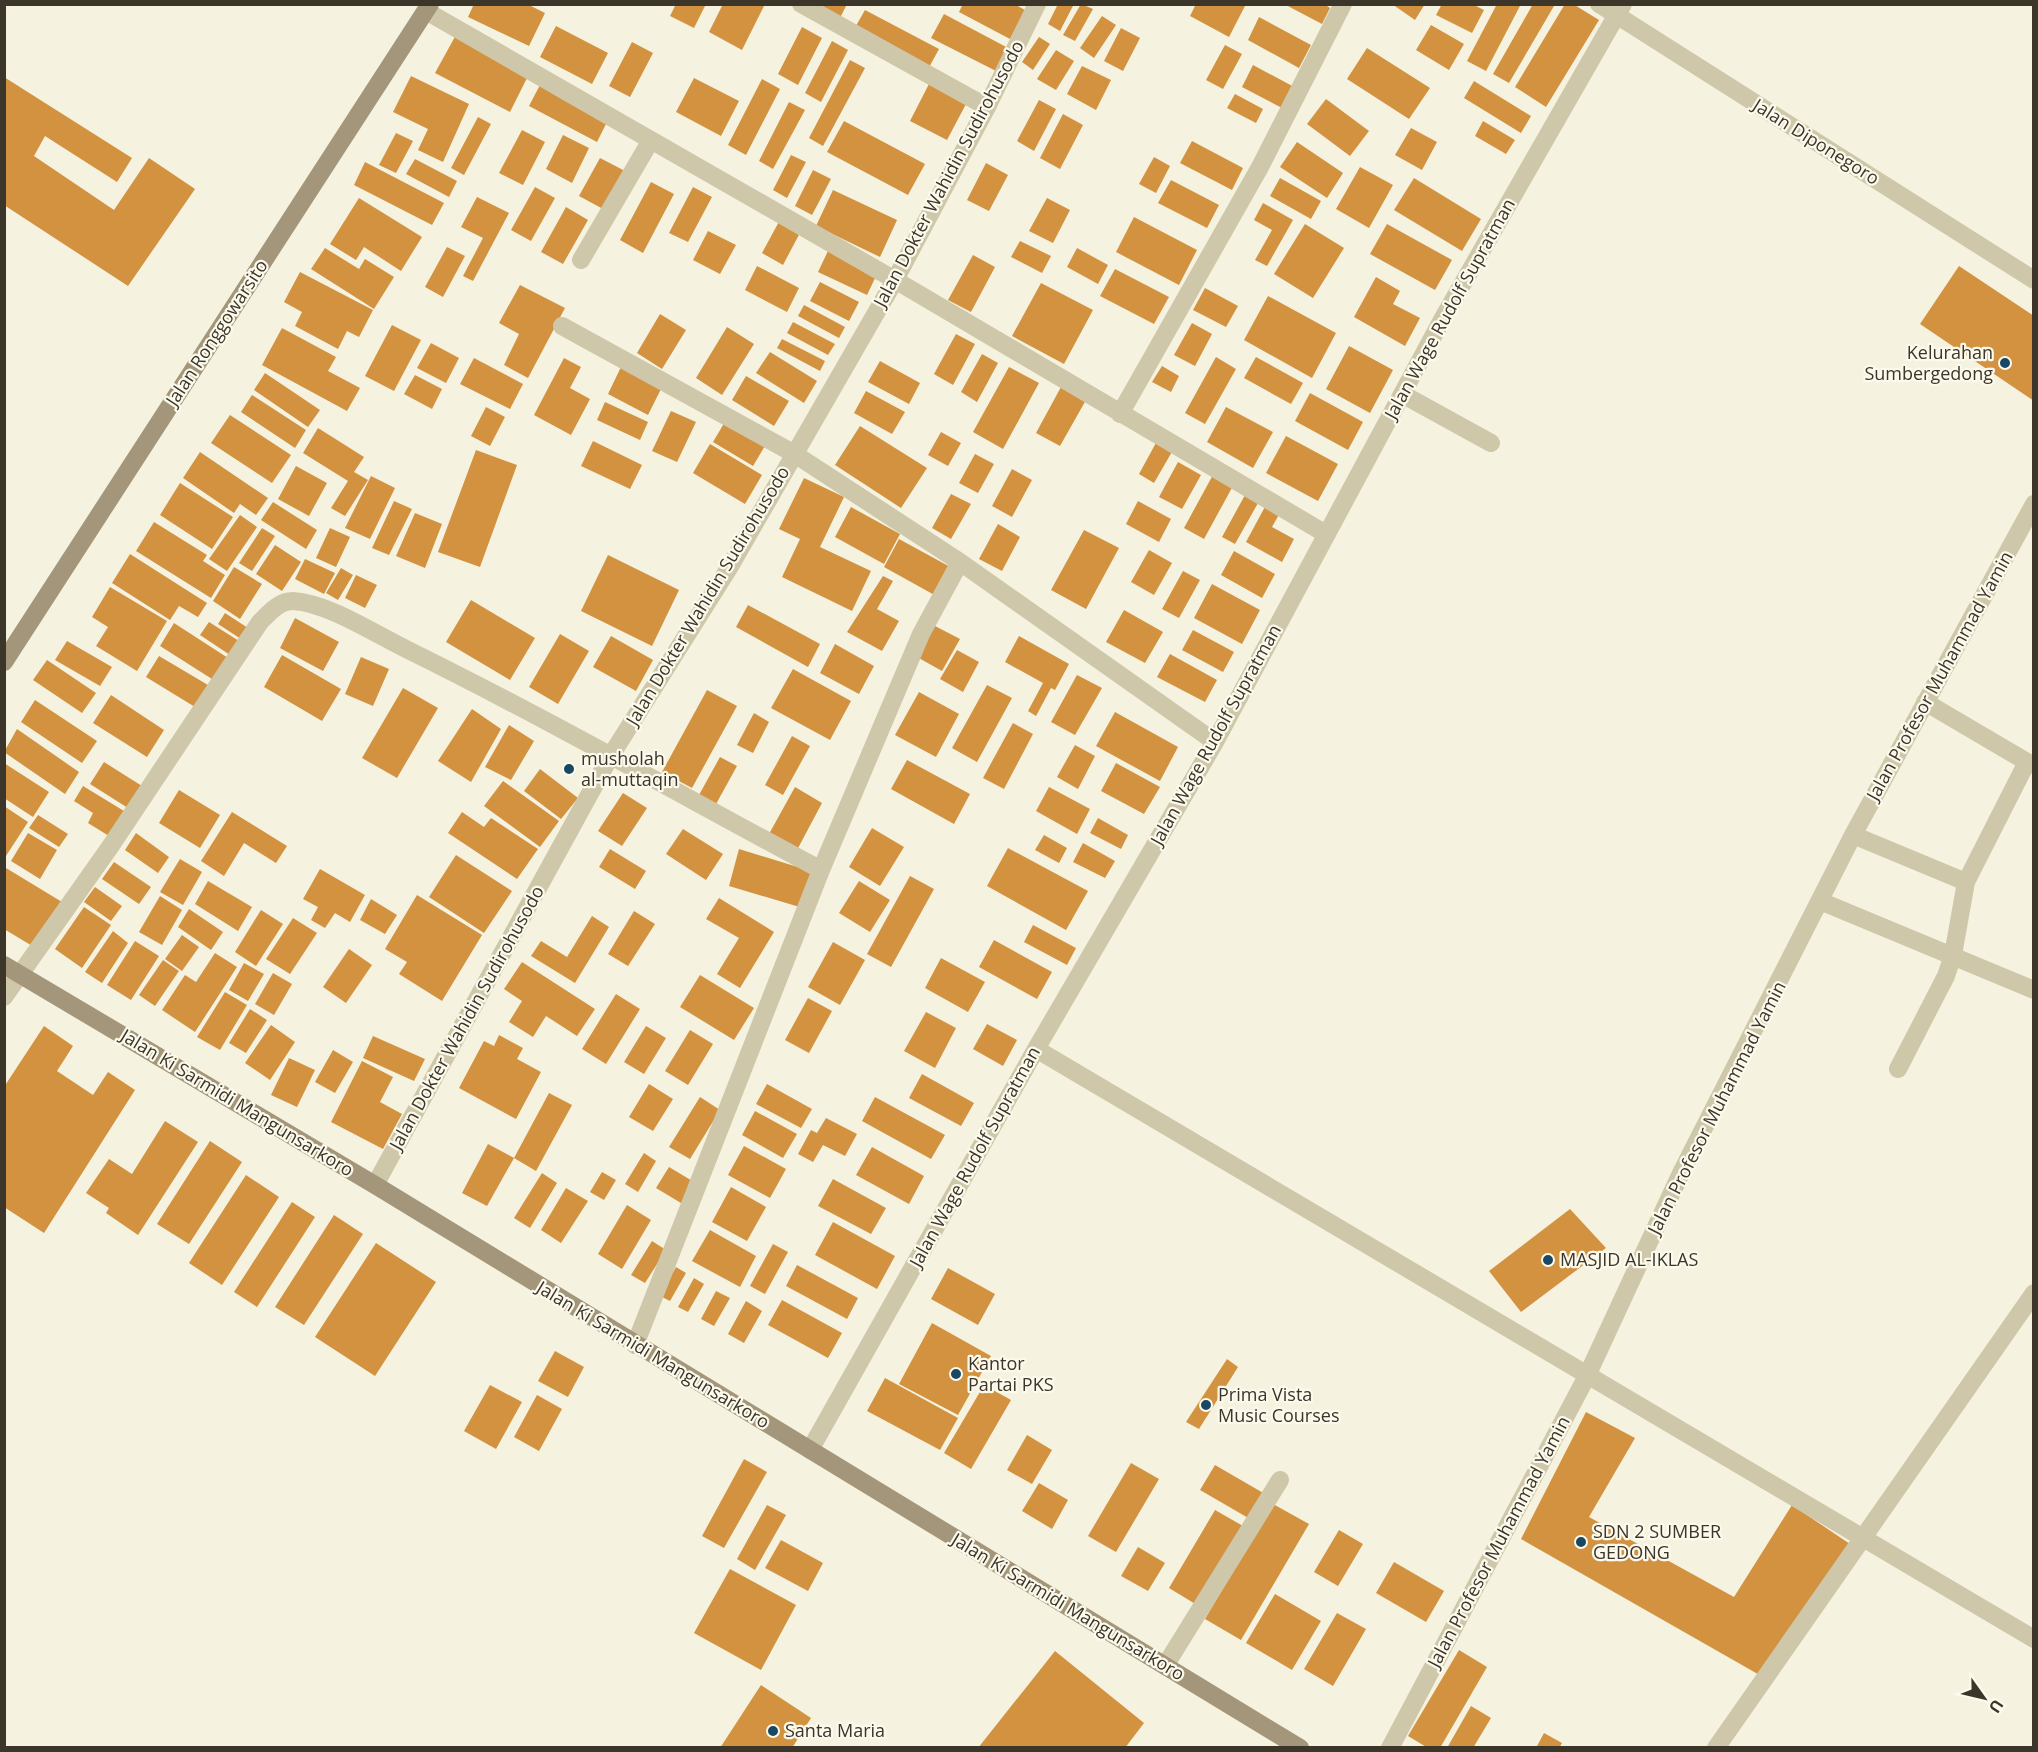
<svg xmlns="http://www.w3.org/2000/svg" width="2038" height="1752" font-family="'Open Sans',sans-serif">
	<rect width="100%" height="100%" fill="#f5f2df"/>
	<path fill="#d29240" d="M474 4H527L545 13 529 46 468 17Z
		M676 4H706L694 28 670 16Z
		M723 4H765L742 50 709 32Z
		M819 4H847L840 18Z
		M963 4H1014L1025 10 1010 39 959 12Z
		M1058 4H1074L1060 31 1048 24Z
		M1081 4 1093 9 1075 41 1063 35Z
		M1196 4H1246L1229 37 1190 16Z
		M1284 4H1324L1330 8 1322 24Z
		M1392 4H1425L1415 20Z
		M1442 4H1472L1484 10 1472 33 1436 15Z
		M1497 4H1521L1486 71 1467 61Z
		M1533 4 1554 6 1509 83 1493 74Z
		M1565 4H1573L1599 20 1546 107 1515 87Z
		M865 10 939 49 927 71 853 31Z
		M944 14 1010 49 998 72 931 38Z
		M1102 16 1116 25 1094 58 1080 48Z
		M1259 17 1311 45 1299 68 1248 40Z
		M1431 25 1464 44 1449 70 1416 50Z
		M556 26 608 53 592 84 540 57Z
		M802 27 822 38 798 85 778 74Z
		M1121 28 1140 38 1123 71 1104 61Z
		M457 33 530 72 510 112 435 73Z
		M1039 37 1050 44 1033 70 1022 62Z
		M832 41 848 50 821 102 805 93Z
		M632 42 653 53 630 97 609 86Z
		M1225 45 1242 54 1223 89 1206 80Z
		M1367 48 1430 88 1409 119 1347 79Z
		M1056 50 1074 61 1056 90 1037 79Z
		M850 60 865 68 823 146 809 138Z
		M1253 65 1296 88 1284 109 1242 87Z
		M1082 66 1111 80 1096 110 1067 94Z
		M411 76 469 104 443 162 418 150 428 129 393 112Z
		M4 77 132 158 117 182 45 136 34 156 114 210 149 158 195 189 128 286 4 205Z
		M694 78 739 101 721 136 676 112Z
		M762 79 780 89 746 155 728 145Z
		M1474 81 1531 116 1521 133 1464 98Z
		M541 83 609 118 597 142 529 106Z
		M929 84 966 104 947 140 910 121Z
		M1235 94 1263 109 1256 123 1227 108Z
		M1326 99 1369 131 1350 156 1307 124Z
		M1039 100 1056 109 1034 151 1017 141Z
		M789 102 805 110 773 169 759 161Z
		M1063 114 1083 125 1060 169 1040 158Z
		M478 117 491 124 464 175 451 168Z
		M844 121 925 164 908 195 827 152Z
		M1483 121 1515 140 1506 154 1475 136Z
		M1411 128 1437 142 1422 170 1395 155Z
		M522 130 545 142 523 185 499 173Z
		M396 133 413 141 396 173 379 165Z
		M563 135 589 148 572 183 546 169Z
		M1192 141 1243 168 1232 190 1180 163Z
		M1297 142 1343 173 1327 198 1280 167Z
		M791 155 806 162 787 198 773 190Z
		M1154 157 1170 166 1156 193 1139 184Z
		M600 158 625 171 605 210 579 196Z
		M415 159 457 181 449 197 406 174Z
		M365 162 444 203 432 225 354 185Z
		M986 163 1008 175 989 211 967 200Z
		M1360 167 1393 185 1369 228 1336 209Z
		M813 170 831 179 812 215 795 206Z
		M1280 178 1321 201 1311 219 1270 196Z
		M1414 178 1481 219 1462 251 1394 210Z
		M1171 180 1219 205 1207 228 1158 203Z
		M651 182 674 194 643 253 620 240Z
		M535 187 555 198 531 241 511 230Z
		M693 187 712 197 688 242 669 233Z
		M833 190 897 220 880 257 816 226Z
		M477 197 509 213 473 281 463 276 483 238 461 227Z
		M359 198 422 237 401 271 364 247 356 260 330 244Z
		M1047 198 1070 210 1053 243 1029 231Z
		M1263 203 1293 220 1267 266 1255 260 1272 230 1254 220Z
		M566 207 588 220 563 264 541 252Z
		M1134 217 1197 250 1179 285 1116 252Z
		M781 218 802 229 783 265 762 253Z
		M1305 224 1344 248 1313 298 1274 274Z
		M1387 224 1452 260 1435 290 1370 254Z
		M708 231 736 245 720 274 693 260Z
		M1020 241 1051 256 1042 273 1011 257Z
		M447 247 465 256 443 297 425 287Z
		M325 248 359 269 365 259 394 277 374 309 311 269Z
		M1077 248 1108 265 1098 284 1067 267Z
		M828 251 877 274 867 295 818 272Z
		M973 255 995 267 971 312 948 300Z
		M757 266 799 288 787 312 745 290Z
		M1959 266 2034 316V401L1920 324Z
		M1115 269 1169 297 1154 324 1100 296Z
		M300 272 373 310 359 337 347 331 338 349 295 326 302 312 284 302Z
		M1376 277 1400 291 1393 304 1420 318 1405 346 1354 317Z
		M820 282 859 302 849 321 810 301Z
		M1041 283 1093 310 1064 364 1012 336Z
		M520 285 565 308 528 378 504 365 519 334 499 323Z
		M1205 288 1238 306 1226 327 1193 310Z
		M1268 296 1336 333 1312 378 1244 340Z
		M804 305 845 327 839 338 798 316Z
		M660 314 686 330 662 369 637 353Z
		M793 322 835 344 828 355 787 333Z
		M1192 323 1212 334 1195 366 1174 355Z
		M392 325 421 340 394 391 365 376Z
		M727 327 754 344 722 395 696 378Z
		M282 328 336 357 328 371 360 388 347 411 262 365Z
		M956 334 975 344 953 385 934 374Z
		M782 339 825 361 820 371 777 348Z
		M431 343 459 358 446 383 417 368Z
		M1349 346 1393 370 1370 413 1326 389Z
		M770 352 817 381 804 403 756 373Z
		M982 354 998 363 977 402 961 392Z
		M1216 357 1236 369 1205 424 1185 413Z
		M1256 357 1303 383 1291 404 1244 378Z
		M474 358 523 384 510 409 460 384Z
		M564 358 581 367 570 388 590 399 571 435 534 415Z
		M880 361 920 383 909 404 868 382Z
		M1162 366 1179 376 1171 392 1152 382Z
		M621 367 662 387 648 415 608 394Z
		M1009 367 1039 383 1003 449 973 432Z
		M265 373 320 410 308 427 254 390Z
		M415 375 442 389 432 409 404 394Z
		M746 376 789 401 774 426 732 400Z
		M1061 387 1086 400 1060 446 1036 433Z
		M866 391 905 412 892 434 854 413Z
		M1310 393 1363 422 1348 450 1295 421Z
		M252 395 306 430 295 448 241 412Z
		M605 402 648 422 640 440 597 420Z
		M486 407 505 417 490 446 471 436Z
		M1226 407 1273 432 1253 468 1207 442Z
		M671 411 696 422 677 462 652 451Z
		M230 415 291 455 272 483 211 443Z
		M726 420 766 444 753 466 713 442Z
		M860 426 927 468 901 508 835 465Z
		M318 428 364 457 354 472 368 480 345 516 331 508 348 481 303 453Z
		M941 432 961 443 948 466 928 455Z
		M1286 436 1338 464 1318 501 1266 473Z
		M593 441 642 465 630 489 581 466Z
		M1157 441 1173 450 1154 483 1139 474Z
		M710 444 762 475 745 504 693 473Z
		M476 450 517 465 480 567 438 552Z
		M200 452 268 498 256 515 240 504 234 513 183 478Z
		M975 454 994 464 978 493 959 483Z
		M1178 462 1201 475 1182 509 1159 497Z
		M296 466 327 483 309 516 278 499Z
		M1012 469 1032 480 1012 517 992 506Z
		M1214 473 1234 484 1204 539 1184 528Z
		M371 476 395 488 370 539 345 528Z
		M804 478 844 497 820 547 871 571 852 611 782 577 800 539 779 529Z
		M180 483 233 517 212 549 160 515Z
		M951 494 971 504 951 539 932 528Z
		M1245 495 1258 503 1235 544 1222 537Z
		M394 501 412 509 389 555 372 548Z
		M1138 501 1171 519 1159 542 1126 524Z
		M273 502 317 530 306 549 261 520Z
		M1267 503 1281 511 1272 527 1294 539 1282 562 1246 542Z
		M851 507 900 534 884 564 835 537Z
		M415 513 442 524 425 568 396 556Z
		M240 515 257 527 227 571 209 559Z
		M154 522 207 555 203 561 225 575 211 598 136 551Z
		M998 524 1020 537 1002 571 979 559Z
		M262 528 275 536 252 571 239 563Z
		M330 528 350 537 336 567 316 558Z
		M1084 530 1119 548 1086 609 1051 590Z
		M899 539 954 569 938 597 884 567Z
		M275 545 301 562 282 591 256 574Z
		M1149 550 1172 563 1154 595 1131 582Z
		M1234 551 1275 574 1262 598 1221 575Z
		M130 554 207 603 198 617 179 606 170 620 112 583Z
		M608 555 679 590 652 646 581 611Z
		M305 559 335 573 324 594 295 579Z
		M234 567 262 584 240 619 213 601Z
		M341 568 353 575 338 600 326 593Z
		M1183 571 1200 580 1179 618 1162 609Z
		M356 575 377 585 365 608 345 598Z
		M883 576 893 581 877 609 899 621 882 651 847 632Z
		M1212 584 1260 610 1242 644 1194 618Z
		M110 587 167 621 137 671 96 646 108 627 92 617Z
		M471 600 535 638 510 680 446 642Z
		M748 605 820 644 808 667 736 627Z
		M1124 610 1163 632 1145 663 1106 642Z
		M225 613 248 628 241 639 218 624Z
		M295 618 339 642 323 671 280 648Z
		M209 622 239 641 230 655 200 635Z
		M174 623 228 658 212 679 160 646Z
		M935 626 960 639 942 671 917 657Z
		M1193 630 1234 652 1223 672 1182 650Z
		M560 634 589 651 558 704 529 687Z
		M611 636 653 660 636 691 593 667Z
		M1019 636 1069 664 1055 690 1051 688 1036 716 1028 711 1043 683 1005 662Z
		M67 641 112 667 100 686 55 660Z
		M835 644 874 666 859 694 820 673Z
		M957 650 979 662 963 692 940 679Z
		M1170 654 1217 680 1205 702 1157 677Z
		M282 655 341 689 322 721 264 687Z
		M159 656 208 685 195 707 146 677Z
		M361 657 389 669 373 706 345 694Z
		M47 660 96 693 82 713 33 680Z
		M793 669 851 701 830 740 771 708Z
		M1077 675 1102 688 1075 735 1051 722Z
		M987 685 1012 698 977 762 952 748Z
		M403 688 438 708 397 778 362 758Z
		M707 690 737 706 692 788 662 772Z
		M919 692 959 714 936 757 895 735Z
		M111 695 164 730 147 757 93 723Z
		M35 700 97 741 82 763 21 722Z
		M472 709 501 729 471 782 438 761Z
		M1115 712 1178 747 1160 781 1096 746Z
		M754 713 769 722 753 753 737 745Z
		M1013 723 1033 734 1004 789 983 778Z
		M509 725 534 741 511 780 485 767Z
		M17 729 79 772 65 794 4 752Z
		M792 736 810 746 783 795 765 785Z
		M1075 745 1095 756 1078 789 1057 777Z
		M720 757 737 766 716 804 699 795Z
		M907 760 970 794 954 824 891 789Z
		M104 762 142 786 128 808 90 784Z
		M4 763 49 792 33 817 4 798Z
		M1116 763 1160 787 1144 814 1101 791Z
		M540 769 578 798 561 819 524 791Z
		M503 781 559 821 540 847 484 806Z
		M83 786 124 811 109 836 88 823 93 813 74 801Z
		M795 787 822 803 797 850 769 834Z
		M1049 787 1090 809 1077 834 1036 811Z
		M179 790 220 815 200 848 159 823Z
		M623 793 647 808 622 846 598 831Z
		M4 806 28 822 4 859Z
		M232 812 287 846 276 863 244 843 224 876 201 861Z
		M462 812 484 827 491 818 538 849 517 879 448 833Z
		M38 815 68 834 59 847 29 828Z
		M1098 818 1128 835 1121 849 1090 833Z
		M872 828 904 847 880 886 849 867Z
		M683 829 723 854 706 880 666 854Z
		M28 833 57 850 40 879 11 861Z
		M136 833 169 857 158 873 125 850Z
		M1044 835 1067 848 1059 863 1035 850Z
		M1083 843 1115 861 1105 878 1073 862Z
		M1008 848 1088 891 1066 930 987 886Z
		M610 849 646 871 635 889 599 867Z
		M739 849 814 872 803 908 729 886Z
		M456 855 512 891 484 933 429 897Z
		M180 859 202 872 183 905 160 892Z
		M114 862 151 887 139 904 102 879Z
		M6 868 62 902 34 947 4 929Z
		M320 869 365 895 350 922 335 913 325 928 311 920 318 907 303 899Z
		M910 876 934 889 891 967 867 954Z
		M208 881 252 907 238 931 195 904Z
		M859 881 890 900 870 932 839 913Z
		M95 887 122 906 111 921 84 902Z
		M417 895 482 935 442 1001 399 974 407 962 385 949Z
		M160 896 182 910 162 945 139 932Z
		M719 898 774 932 740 988 717 974 739 938 706 919Z
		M371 899 397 915 385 934 360 920Z
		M84 907 111 925 82 968 55 949Z
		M189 909 223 932 211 950 178 927Z
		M261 910 283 924 256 966 235 952Z
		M634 911 655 924 628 966 608 954Z
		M592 916 609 927 575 983 531 956 541 941 567 957Z
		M293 918 317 933 290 974 266 959Z
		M1033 925 1076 948 1067 965 1024 942Z
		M113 931 128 943 102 983 85 972Z
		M182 935 199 947 182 971 165 959Z
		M994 940 1052 972 1037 999 979 967Z
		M135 941 159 956 131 1000 107 985Z
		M833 942 865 960 840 1005 808 987Z
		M349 949 372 965 346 1003 323 987Z
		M215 953 237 967 195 1032 162 1010 185 975 196 982Z
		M941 958 985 982 968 1012 925 988Z
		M163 960 179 971 155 1006 139 995Z
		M522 962 595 1009 577 1036 546 1016 533 1037 509 1022 522 1001 504 989Z
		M244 963 264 974 248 1001 229 990Z
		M273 973 292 984 274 1015 255 1004Z
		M700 975 754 1008 734 1040 680 1007Z
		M225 992 247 1005 220 1050 197 1037Z
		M616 994 640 1009 606 1064 582 1049Z
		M808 998 832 1011 809 1053 785 1040Z
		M250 1009 267 1020 246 1053 229 1043Z
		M926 1012 956 1028 935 1068 904 1051Z
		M987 1024 1017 1040 1003 1066 973 1049Z
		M271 1025 295 1042 270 1080 245 1063Z
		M44 1026 73 1046 57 1071 93 1095 108 1072 135 1090 44 1233 4 1207V1087Z
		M646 1026 666 1038 644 1074 624 1062Z
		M690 1030 713 1044 688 1085 665 1071Z
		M499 1035 523 1048 517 1059 541 1072 516 1119 459 1088 484 1041 494 1046Z
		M373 1036 425 1059 414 1081 363 1058Z
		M333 1050 353 1062 335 1093 315 1082Z
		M289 1058 315 1070 297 1107 271 1095Z
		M362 1061 393 1077 380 1102 402 1114 383 1149 331 1122Z
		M922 1074 974 1103 961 1126 909 1098Z
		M649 1084 673 1099 653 1131 629 1117Z
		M767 1084 812 1109 801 1128 756 1104Z
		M549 1093 572 1105 536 1171 514 1158Z
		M700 1097 720 1110 690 1159 669 1147Z
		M875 1097 945 1135 931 1159 862 1121Z
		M755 1111 797 1134 783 1158 742 1135Z
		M826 1118 857 1134 845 1156 823 1145 813 1162 798 1154 811 1130 817 1133Z
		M165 1121 198 1142 138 1235 106 1213 109 1208 86 1193 109 1159 132 1174Z
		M210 1141 242 1162 189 1244 157 1224Z
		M488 1144 514 1158 487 1206 462 1193Z
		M744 1146 786 1169 770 1198 728 1175Z
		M872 1147 924 1176 909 1204 856 1175Z
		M644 1153 656 1161 638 1192 625 1184Z
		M669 1167 694 1182 681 1203 656 1188Z
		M602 1172 616 1180 604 1200 590 1192Z
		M542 1173 557 1183 530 1228 514 1218Z
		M246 1175 279 1197 222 1285 189 1263Z
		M833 1179 886 1208 871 1234 818 1206Z
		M731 1187 766 1207 747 1241 712 1222Z
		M566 1188 588 1201 561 1243 541 1230Z
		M292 1202 315 1217 257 1307 234 1292Z
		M627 1205 651 1220 622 1269 598 1254Z
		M1570 1209 1606 1248 1521 1312 1489 1271Z
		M334 1215 363 1234 304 1325 275 1307Z
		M833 1222 895 1256 877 1289 815 1255Z
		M710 1230 756 1256 740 1287 692 1261Z
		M652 1241 666 1250 645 1283 631 1275Z
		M376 1243 436 1282 375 1376 315 1337Z
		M773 1244 788 1252 765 1294 750 1286Z
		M797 1265 858 1298 847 1319 786 1286Z
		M676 1267 686 1273 670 1301 660 1296Z
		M948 1268 995 1294 978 1325 931 1299Z
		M694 1278 704 1284 688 1312 678 1307Z
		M716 1291 730 1298 714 1326 701 1319Z
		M782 1300 842 1333 828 1358 768 1325Z
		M746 1301 762 1311 744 1343 728 1334Z
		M932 1323 991 1356 958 1415 899 1384Z
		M555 1351 584 1367 568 1397 538 1381Z
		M1227 1359 1238 1367 1199 1429 1186 1422Z
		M885 1378 958 1418 940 1450 867 1411Z
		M490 1385 522 1402 496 1449 464 1431Z
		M984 1385 1011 1400 971 1469 944 1453Z
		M537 1395 562 1409 539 1451 514 1437Z
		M1586 1412 1635 1438 1589 1517 1734 1597 1792 1505 1853 1546 1763 1677 1521 1539Z
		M1027 1435 1052 1450 1032 1484 1007 1470Z
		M744 1459 767 1472 724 1548 702 1536Z
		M1131 1463 1159 1479 1116 1552 1088 1536Z
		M1215 1465 1265 1494 1250 1519 1200 1490Z
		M1039 1483 1068 1500 1052 1529 1022 1511Z
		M1273 1504 1309 1524 1241 1640 1205 1619Z
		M767 1505 786 1515 755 1570 737 1559Z
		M1215 1510 1243 1526 1197 1605 1169 1588Z
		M1339 1530 1363 1544 1338 1586 1314 1572Z
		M781 1540 823 1563 808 1591 765 1568Z
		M1138 1547 1165 1563 1148 1591 1121 1576Z
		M1394 1562 1444 1591 1426 1622 1376 1593Z
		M730 1569 796 1605 761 1670 694 1633Z
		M1275 1594 1321 1621 1292 1670 1246 1643Z
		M1337 1613 1366 1629 1333 1686 1304 1669Z
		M1459 1650 1487 1667 1440 1748H1428L1408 1736Z
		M1055 1651 1144 1723 1125 1748H978Z
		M761 1685 811 1718 792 1748H720Z
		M1471 1706 1491 1718 1473 1748H1447Z
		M1544 1733 1562 1743 1559 1748H1536Z"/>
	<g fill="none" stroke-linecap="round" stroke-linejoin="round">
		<path stroke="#cfc7a9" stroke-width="18" d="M801 4 987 107
			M1599 4 2034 280
			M426 11 895 280 1326 534
			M581 260 651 140
			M562 326 793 453 960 562 1215 742
			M1402 394 1491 443
			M1120 414 1260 167 1343 4
			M1925 702 2027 762
			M1853 835 1966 882 1953 955 1946 976 1898 1069
			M1966 882 2027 762 2034 765
			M1820 901 2034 990
			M4 997 110 847 260 622C269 613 279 601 293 601 328 603 375 634 406 649 546 718 683 796 821 870
			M1036 1049 2034 1639
			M375 1185 610 757 729 568 895 280 987 107 1037 4
			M635 1345 821 870 921 634 960 562
			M810 1450 1036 1049 1215 742 1443 318 1623 4
			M1165 1666 1280 1480
			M1390 1748 1587 1376 1681 1173 1853 835 2034 504
			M1716 1748 2034 1293"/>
		<path stroke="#a4967a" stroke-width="18" d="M4 662 430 4
			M4 965 375 1185 1300 1748"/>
	</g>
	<g fill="#1a4762" stroke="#fcfaec" stroke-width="2">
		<circle cx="2005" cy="363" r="6"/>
		<circle cx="569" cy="769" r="6"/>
		<circle cx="1548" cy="1260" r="6"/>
		<circle cx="956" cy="1374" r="6"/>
		<circle cx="1206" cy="1405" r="6"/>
		<circle cx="1581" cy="1542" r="6"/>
		<circle cx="773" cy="1731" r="6"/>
	</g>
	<g text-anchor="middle" stroke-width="4.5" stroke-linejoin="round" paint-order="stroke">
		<g font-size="18" fill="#3c3529" stroke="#fcfaec">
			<text transform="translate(1816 142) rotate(32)" y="6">Jalan Diponegoro</text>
			<text transform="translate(949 174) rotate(-62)" y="6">Jalan Dokter Wahidin Sudirohusodo</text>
			<text transform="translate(1450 309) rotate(-61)" y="6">Jalan Wage Rudolf Supratman</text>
			<text transform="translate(217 333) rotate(-57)" y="6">Jalan Ronggowarsito</text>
			<text transform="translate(708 596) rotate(-59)" y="6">Jalan Dokter Wahidin Sudirohusodo</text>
			<text transform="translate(1940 676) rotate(-61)" y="6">Jalan Profesor Muhammad Yamin</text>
			<text transform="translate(1216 735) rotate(-61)" y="6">Jalan Wage Rudolf Supratman</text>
			<text transform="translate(467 1018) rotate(-61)" y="6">Jalan Dokter Wahidin Sudirohusodo</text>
			<text transform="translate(237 1103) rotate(31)" y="6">Jalan Ki Sarmidi Mangunsarkoro</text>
			<text transform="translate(1717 1108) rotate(-63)" y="6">Jalan Profesor Muhammad Yamin</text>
			<text transform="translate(975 1157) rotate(-61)" y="6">Jalan Wage Rudolf Supratman</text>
			<text transform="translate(653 1355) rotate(31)" y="6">Jalan Ki Sarmidi Mangunsarkoro</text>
			<text transform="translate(1499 1542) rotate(-62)" y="6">Jalan Profesor Muhammad Yamin</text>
			<text transform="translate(1068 1607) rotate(31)" y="6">Jalan Ki Sarmidi Mangunsarkoro</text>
		</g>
		<g font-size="18" fill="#3c3529" stroke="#fcfaec" text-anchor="start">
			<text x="1993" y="359" text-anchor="end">Kelurahan<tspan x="1993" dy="21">Sumbergedong</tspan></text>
			<text x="581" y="765">musholah<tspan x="581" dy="21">al-muttaqin</tspan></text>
			<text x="1560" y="1266">MASJID AL-IKLAS</text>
			<text x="968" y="1370">Kantor<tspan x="968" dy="21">Partai PKS</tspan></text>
			<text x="1218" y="1401">Prima Vista<tspan x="1218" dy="21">Music Courses</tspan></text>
			<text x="1593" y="1538">SDN 2 SUMBER<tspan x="1593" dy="21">GEDONG</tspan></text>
			<text x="785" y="1737">Santa Maria</text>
		</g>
	</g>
	<rect width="2038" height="1752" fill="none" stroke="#3c3529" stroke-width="12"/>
	<g transform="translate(1984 1698) rotate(124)" stroke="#fcfaec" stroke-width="4.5" paint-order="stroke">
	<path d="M0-4.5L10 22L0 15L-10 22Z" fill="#3c3529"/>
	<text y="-9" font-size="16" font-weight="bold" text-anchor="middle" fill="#3c3529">U</text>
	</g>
</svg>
